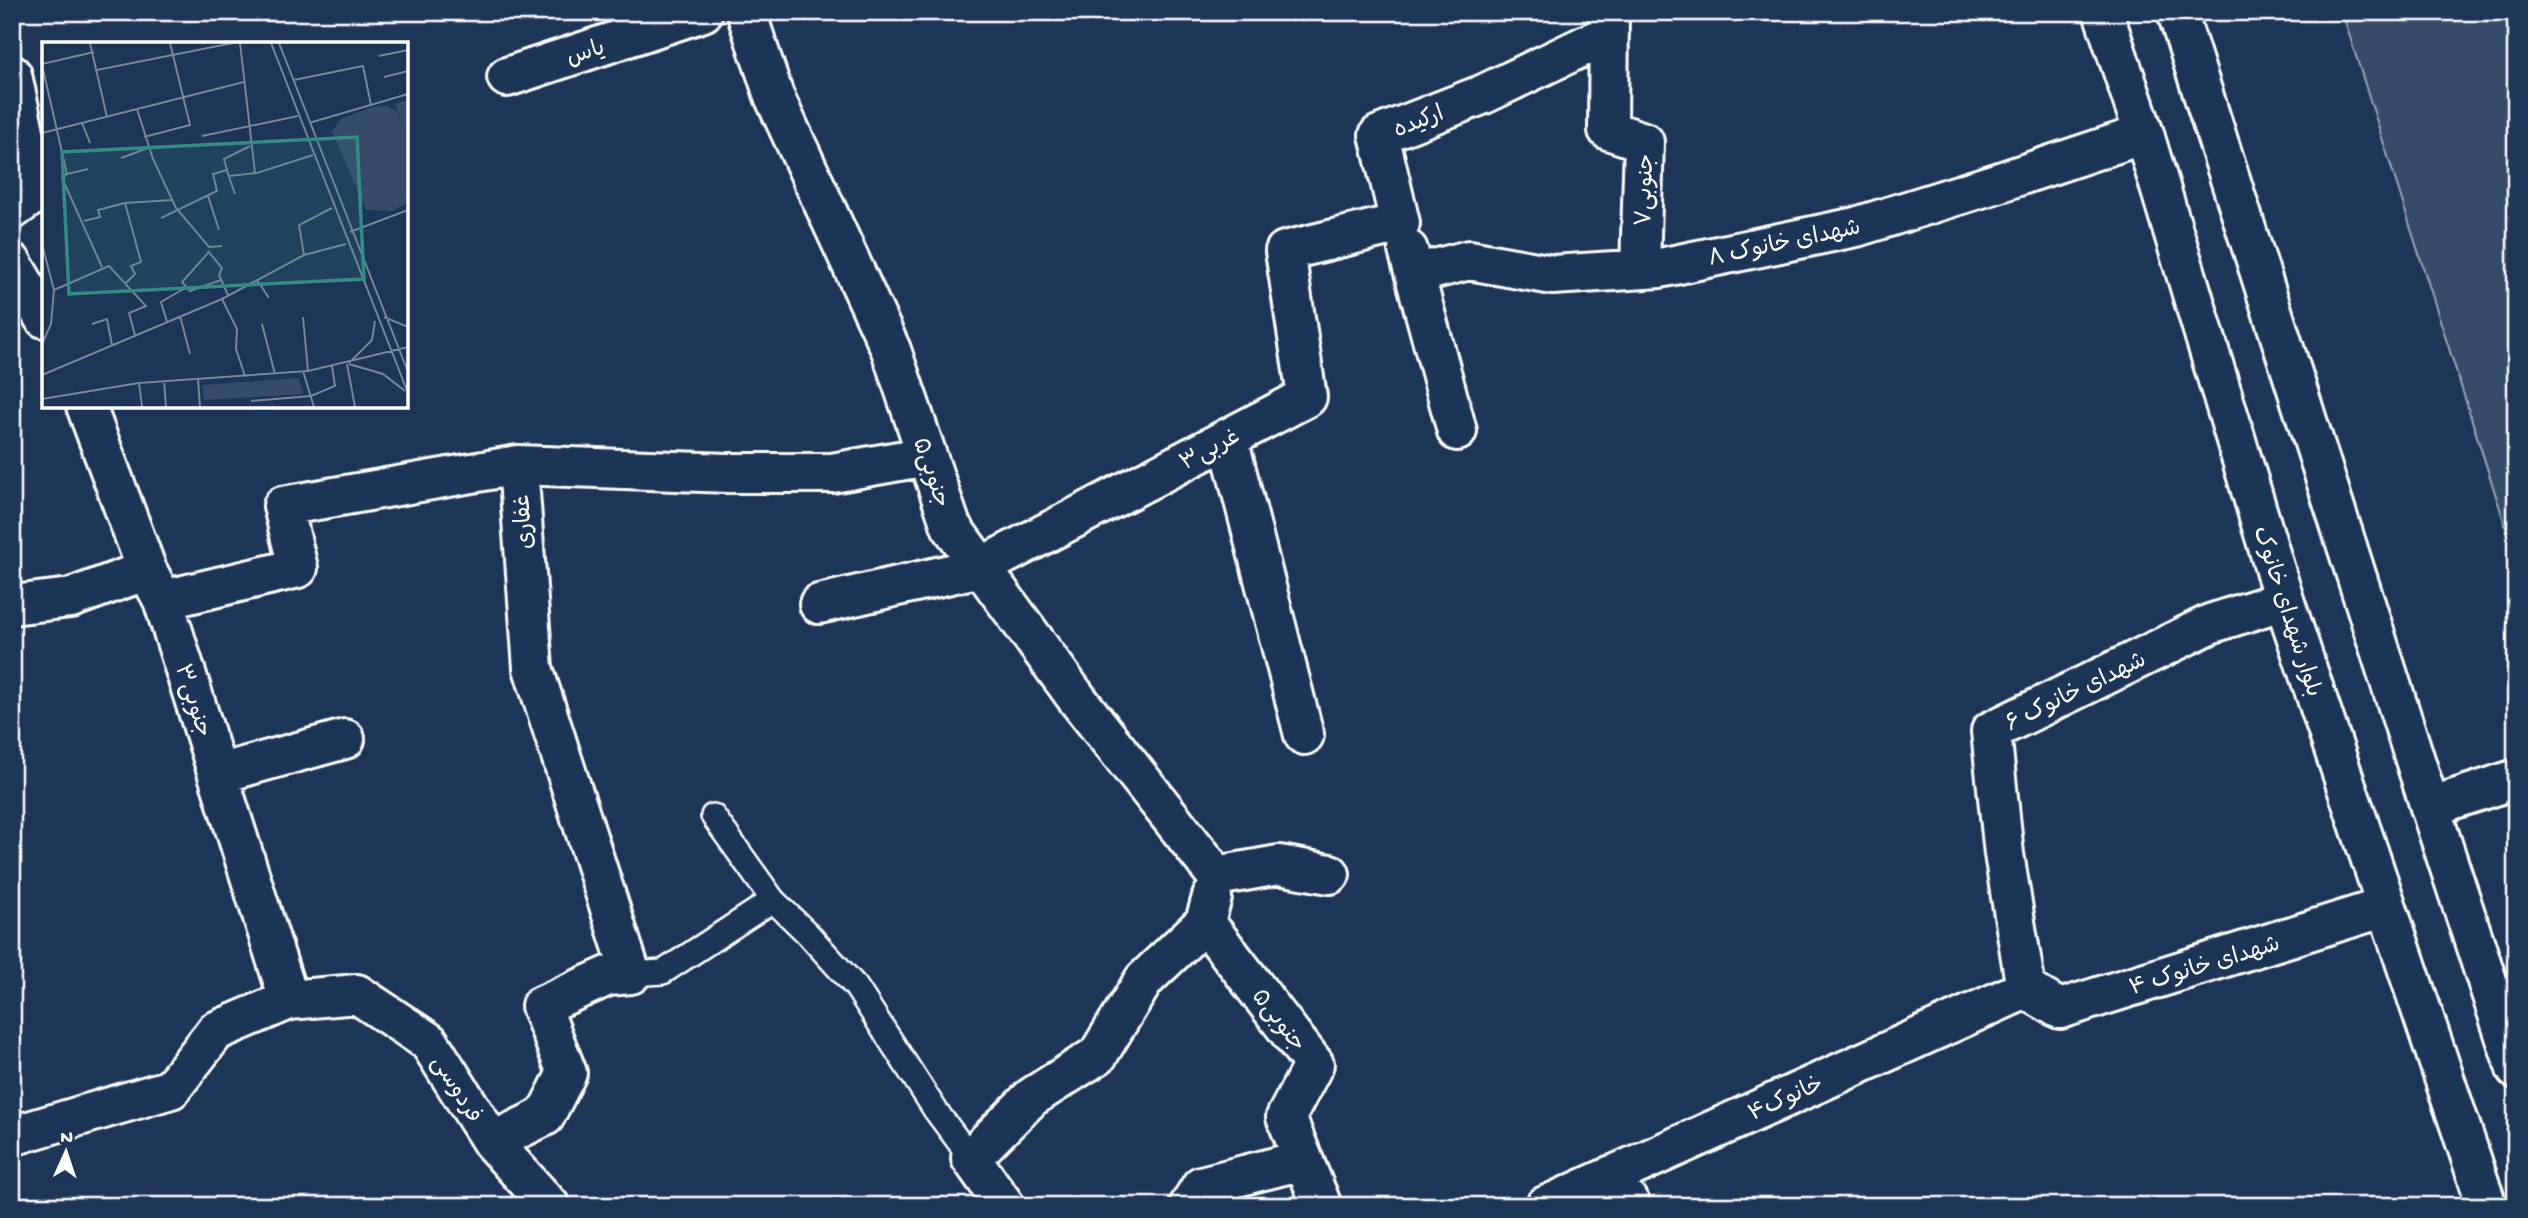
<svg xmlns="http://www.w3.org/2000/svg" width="2528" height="1218" font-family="'Gochi Hand','Playpen Sans Arabic',sans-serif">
	<rect width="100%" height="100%" fill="#1d3557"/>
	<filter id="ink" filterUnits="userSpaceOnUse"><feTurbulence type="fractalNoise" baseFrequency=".0143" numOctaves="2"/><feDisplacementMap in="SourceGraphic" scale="14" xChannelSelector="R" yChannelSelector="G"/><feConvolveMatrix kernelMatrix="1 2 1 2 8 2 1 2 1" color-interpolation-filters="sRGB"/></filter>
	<g filter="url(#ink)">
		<path fill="#364b69" stroke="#9aa5b4" stroke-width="2" d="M2342 12H2516V559Z"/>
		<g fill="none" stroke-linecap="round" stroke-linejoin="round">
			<g stroke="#fff" stroke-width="28">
				<path id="lane" d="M713 816 773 900 807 933 856 987 936 1111 971 1158
					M631 974 663 972 773 900"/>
			</g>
			<g stroke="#fff" stroke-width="44">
				<path id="street" d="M746 12 774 96 891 350 951 526 1078 700 1217 876 1279 865 1330 874
					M1609 12 1608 130 1644 142 1640 268
					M12 75 37 192 12 210
					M507 77 703 12
					M1408 250 1457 431
					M12 263 44 318
					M1415 274 1469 260 1553 275 1660 268 1856 227 1997 183 2144 134
					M86 406 147 570 163 600 289 1000
					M1228 438 1304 735
					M163 600 298 568 283 506 518 465
					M819 604 981 567 1307 397 1285 251 1400 223 1379 135 1484 94 1609 34
					M12 605 71 598 147 570
					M218 774 345 739
					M2430 807 2516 779
					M1212 897 1205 922 1314 1064 1286 1117 1322 1206
					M2026 989 2004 854 1991 731 2210 624 2284 600
					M2026 989 2060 1009 2385 907
					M12 1136 171 1089 216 1031 289 1000 357 994 429 1042 492 1142 550 1206
					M492 1142 545 1116 567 1073 541 1006 608 976 631 974 533 668 518 465 728 473H832L927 456
					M1612 1175 1631 1206
					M1005 1206 971 1158 1032 1097 1098 1055 1144 980 1205 922
					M1189 1206 1201 1186 1303 1160
					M1545 1206 2026 989"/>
			</g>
			<g stroke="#fff" stroke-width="44">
				<path id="secondary" d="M2103 12 2144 134 2284 600 2487 1206
					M2177 12 2430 807 2516 1069"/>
			</g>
			<use href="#lane" stroke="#1d3557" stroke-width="23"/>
			<use href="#street" stroke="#1d3557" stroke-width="38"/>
			<use href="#secondary" stroke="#1d3557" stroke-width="38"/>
		</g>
	</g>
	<g text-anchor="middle" stroke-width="5" stroke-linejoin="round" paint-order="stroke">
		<g font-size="23" fill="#fff" stroke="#1d3557">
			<text transform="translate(585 51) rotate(-18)" y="8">یاس</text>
			<text transform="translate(1418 120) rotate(-21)" y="8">ارکیده</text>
			<text transform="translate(1643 190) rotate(-88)" y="8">جنوبی۷</text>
			<text transform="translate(1784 241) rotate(-12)" y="8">شهدای خانوک ۸</text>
			<text transform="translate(1209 448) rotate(-28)" y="8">غربی۳</text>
			<text transform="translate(933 472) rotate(71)" y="8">جنوبی۵</text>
			<text transform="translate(522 522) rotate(-94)" y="8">غفاری</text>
			<text transform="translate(2289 611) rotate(72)" y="8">بلوار شهدای خانوک</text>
			<text transform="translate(2075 690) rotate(-26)" y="8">شهدای خانوک ۶</text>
			<text transform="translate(195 700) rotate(72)" y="8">جنوبی۳</text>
			<text transform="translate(2204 964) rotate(-17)" y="8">شهدای خانوک ۴</text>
			<text transform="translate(1280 1019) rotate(52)" y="8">جنوبی۵</text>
			<text transform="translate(458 1088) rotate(58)" y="8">فردوسی</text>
			<text transform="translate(1785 1097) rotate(-24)" y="8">خانوک۴</text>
		</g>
	</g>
	<g transform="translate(42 42)">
		<rect width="366" height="366" fill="#1d3557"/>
		<path d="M366 57V160L351 169 324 168 290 89 299 77 330 65 345 64 354 69 359 80 353 62ZM257 336 261 352 162 358 161 343Z" fill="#364b69"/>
		<path fill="none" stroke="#77869a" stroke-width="2" d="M48 1 65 75M198 1 213 131M229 1 366 351M237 1 366 330M337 14 366 8M0 22 52 10M0 23 25 132 20 136 60 225M55 28 191 1M342 35 366 29M252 38 321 24 329 63M95 67 111 117 134 166 167 205 180 204M40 81 48 101M267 81 366 52M0 91 202 40M160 94 256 74M102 95 148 83 128 1M79 116 106 106M185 129 193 152M25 132 46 127M187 134 215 131 271 113M166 154 177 188M119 176 175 149 171 132 185 128 182 117 208 104M42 179 58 175 56 168 83 161M308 190 366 168M0 202 12 248 9 282 0 302M166 209 180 226 177 233 186 253M166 211 140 240 148 249 179 238M262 213 257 183 290 166M215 238 227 256M84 241 93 232 89 224 99 220 83 161 131 158M12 248 67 224 104 264 87 271 93 293M180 257 195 287 194 307 203 334M138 274 148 312M261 275 266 329M342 275 366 285M125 280 119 260 145 245M50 282 65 277 70 303M220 282 233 332M307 321 330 298 333 279M305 322 313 365M307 322 341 332 363 349M261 329 272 365M0 333 180 257 262 213 304 202M156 337 158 365M122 339 124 365M97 341 100 365M0 357 97 341 266 329 366 305M209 359 269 354 293 344 290 324"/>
		<path fill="#338b84" fill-opacity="0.15" stroke="#338b84" stroke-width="3.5" d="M315 95 322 237 27 252 20 110Z"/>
		<rect width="366" height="366" fill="none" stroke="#fff" stroke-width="3.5"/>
	</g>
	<rect width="2528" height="1218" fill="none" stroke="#1d3557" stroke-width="42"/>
	<rect x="21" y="21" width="2486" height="1176" fill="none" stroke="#fff" stroke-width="2.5" filter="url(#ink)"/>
	<g transform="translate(66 1152) rotate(3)" stroke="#1d3557" stroke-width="5" paint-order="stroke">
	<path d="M0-5L12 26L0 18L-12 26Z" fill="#ffffff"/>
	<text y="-10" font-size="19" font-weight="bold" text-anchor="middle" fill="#ffffff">N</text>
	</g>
</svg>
